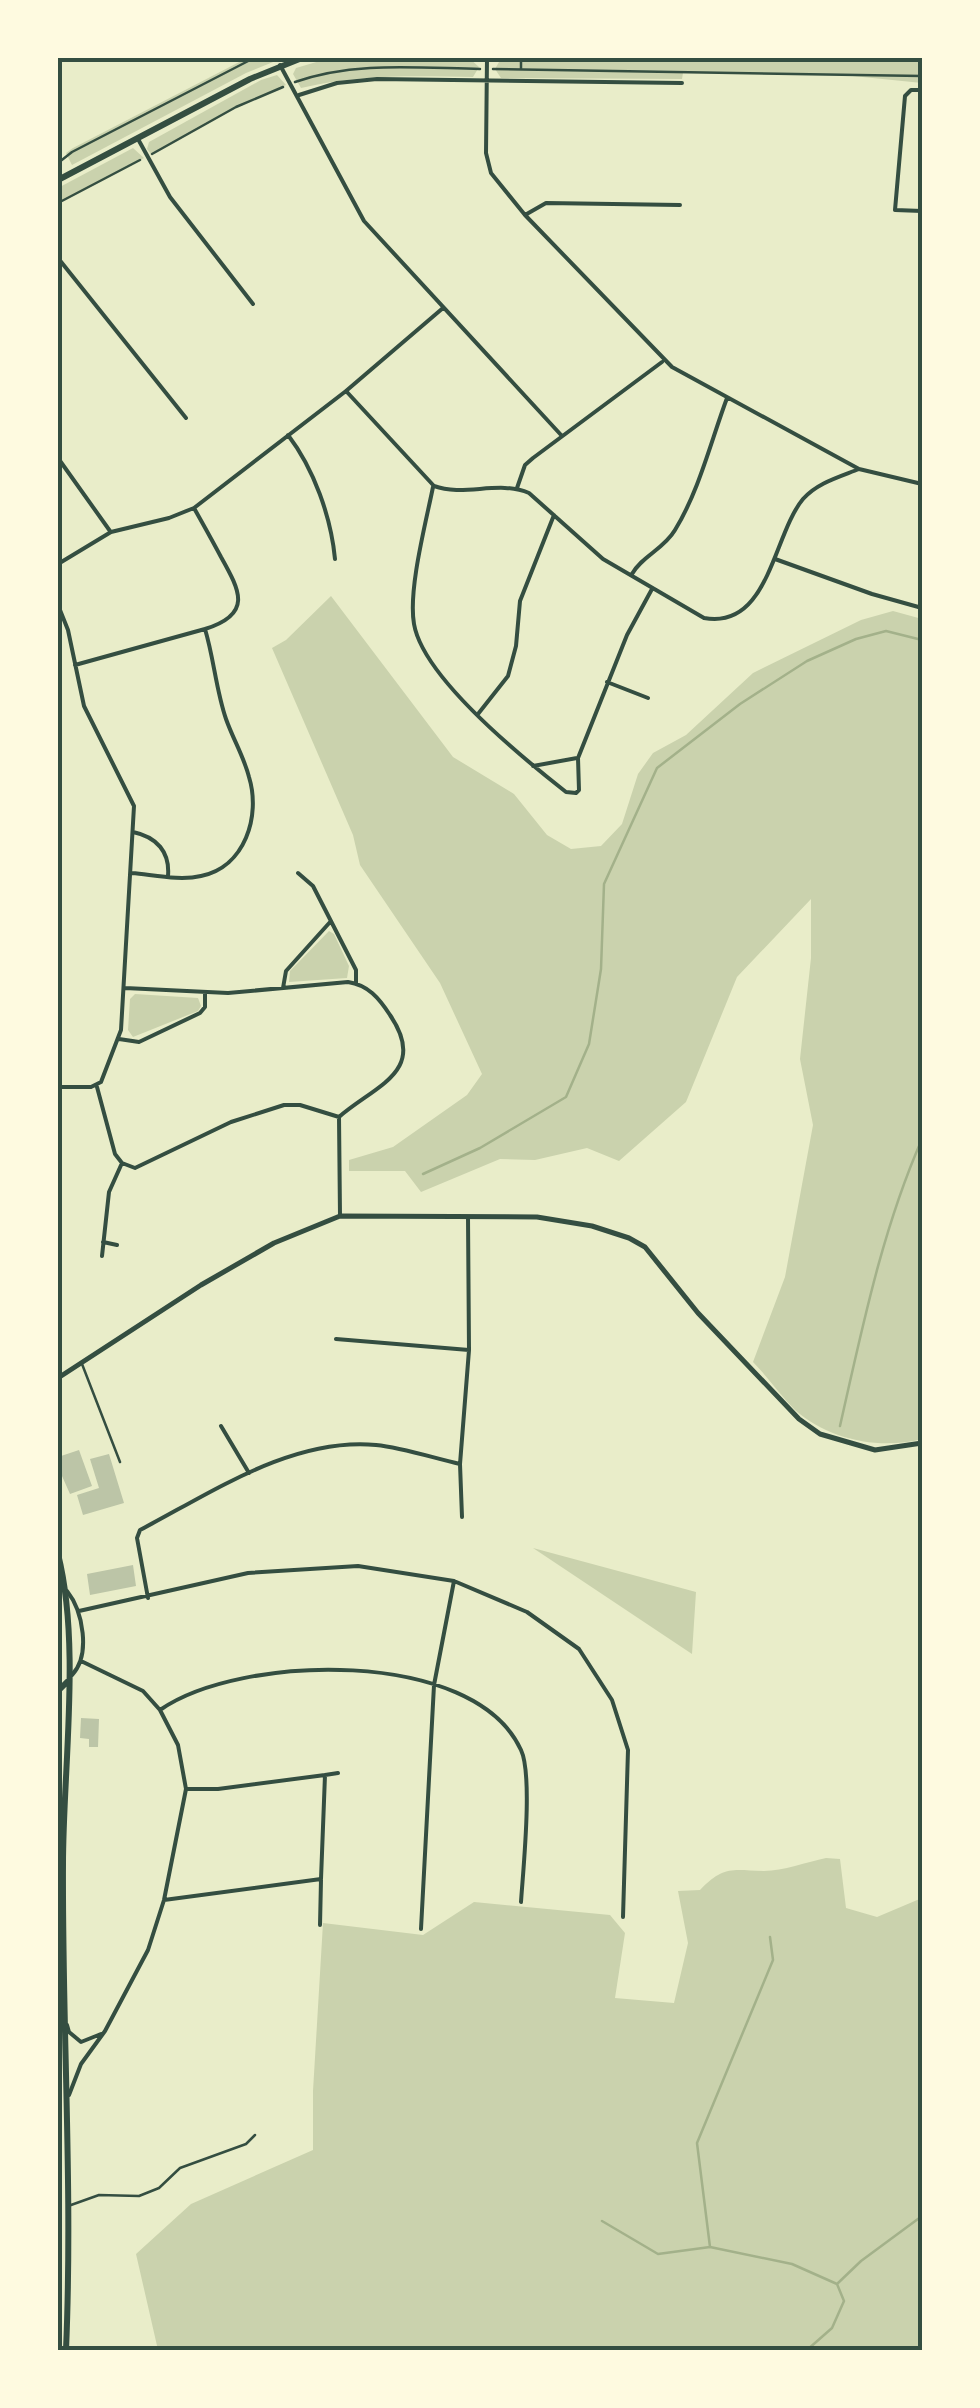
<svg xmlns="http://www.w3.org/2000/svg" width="980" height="2408" font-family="Karla,sans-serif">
	<rect width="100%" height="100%" fill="#e9edc9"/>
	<path fill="#cad2ad" d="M247 58H283L246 73 72 165 66 153 73 148Z
		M330 58H469L479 67 473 77C412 76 361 74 301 88L293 74 296 68Z
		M509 58H704L733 62H807C825 49 897 60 922 61V83L833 74 683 73 682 79 501 78 495 69 499 62Z
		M277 75 286 85 236 107 151 154 147 149 149 142 261 80Z
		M133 148 144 158 58 203V188Z
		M331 596 453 757 514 794 547 835 571 849 601 846 622 824 638 774 653 753 686 735 753 673 861 620 893 611 922 619V1439C880 1450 829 1440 795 1410 780 1395 768 1377 753 1362L785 1277 813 1125 800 1059 811 958V899L737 977 686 1102 619 1161 587 1148 535 1160 500 1159 421 1192 405 1171H349V1160L393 1147 467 1095 482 1074 440 983 360 865 353 835 272 648 286 640Z
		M329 931 334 934 349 966 347 978 289 982 290 971Z
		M135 994 198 998 201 1006 198 1011 133 1037 128 1030 130 999Z
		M533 1548 696 1592 692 1654Z
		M826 1858 840 1859 846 1908 877 1917 922 1898V2350H158L136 2254 191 2204 313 2150V2091L323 1923 423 1935 474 1902 610 1915 625 1933 615 1998 674 2003 688 1943 678 1891 700 1890C724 1865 732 1870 764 1871 783 1871 807 1862 826 1858Z"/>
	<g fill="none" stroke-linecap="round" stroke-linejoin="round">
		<path stroke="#a3b18a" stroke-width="2.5" d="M423 1174 480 1148 566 1097 589 1044 601 969 604 884 657 768 740 704 807 661 856 639 886 631 922 640
			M840 1426C862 1329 882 1230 922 1139
			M602 2221 658 2254 710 2247 792 2264 837 2284
			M710 2247 697 2143 773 1960 770 1937
			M807 2350 832 2328 844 2301 837 2284 861 2261 922 2216"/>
	</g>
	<path fill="#bcc5a7" d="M79 1450 92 1486 70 1494 58 1467V1457Z
		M109 1454 124 1503 83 1515 77 1495 99 1488 90 1459Z
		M133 1565 136 1586 90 1595 87 1574Z
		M81 1718 99 1719 98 1747H89V1739L80 1738Z"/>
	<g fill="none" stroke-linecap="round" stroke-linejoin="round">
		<path stroke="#344e41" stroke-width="2.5" d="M521 68V58
			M493 69 922 76
			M295 82C354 61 418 68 480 69
			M152 154 236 107 283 87
			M58 163 72 152 254 58
			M58 203 140 160"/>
		<path stroke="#344e41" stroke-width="2.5" d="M82 1364 120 1462
			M71 2205 99 2195 139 2196 159 2188 180 2168 246 2144 255 2135"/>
		<path stroke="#344e41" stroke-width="4" d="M487 58 486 153 491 173 525 215 672 367 859 469 922 484
			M280 65 364 221 562 436
			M922 90H911L905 96 895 210 922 211
			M299 95 337 83 377 79 682 83
			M138 139 170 197 253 304
			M525 215 546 203 680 205
			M58 258 186 418
			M346 391 434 486C464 497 499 480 529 493L603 559 704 618C769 630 773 535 803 499 817 483 839 477 859 469
			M288 435C314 469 331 517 335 559
			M58 458 110 531
			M433 487C426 522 408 590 414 624 423 677 524 759 566 792L576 793 579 790 578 758 627 635 652 589
			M517 488 525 465 533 458 662 362
			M775 559 872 594 922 608
			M58 564 111 532 169 518 194 508 346 391 443 308
			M632 574C642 556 664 549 675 530 699 491 711 441 727 398
			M58 605 68 630 84 706 134 806 121 1030 101 1082 91 1087H58
			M75 665 205 629
			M607 682 648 698
			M478 714 508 676 516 646 520 601 554 515
			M533 766 577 758
			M133 832C157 837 170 852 168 876
			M132 873C154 875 180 881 201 876 245 867 261 816 249 777 244 757 233 739 226 719 216 690 214 659 205 629 253 614 240 591 221 557 212 540 203 524 194 508
			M298 873 313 886 356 970V983
			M125 988 228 993 348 982C368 985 379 998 390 1015 429 1072 374 1086 339 1117L340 1216
			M283 988 286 971 331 921
			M119 1039 139 1042 200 1013 205 1007V993
			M97 1087 115 1154 122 1163 135 1168 231 1122 284 1105H300L339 1117
			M103 1242 117 1245
			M102 1256 109 1192 122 1163
			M336 1339 469 1350
			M221 1426 249 1473
			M462 1517 460 1464 469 1350 468 1217
			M67 1591C83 1611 91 1655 72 1675
			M148 1598 137 1538 140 1530C211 1493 292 1437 376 1445 404 1448 433 1458 460 1464
			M79 1611 248 1573 358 1566 454 1581 527 1612 579 1649 612 1700 628 1750 623 1917
			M160 1710C240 1654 474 1647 521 1750 533 1775 523 1871 521 1902
			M325 1775 338 1773
			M164 1900 321 1879 325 1775 218 1789H186
			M320 1925 321 1880
			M421 1929 434 1685 454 1581
			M67 2025 69 2032 81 2042 101 2034
			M69 2095 81 2064 105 2031 148 1950 164 1900 186 1789 178 1745 160 1710 143 1691 81 1661"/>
		<path stroke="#344e41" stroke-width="5" d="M58 1378 201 1285 274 1243 340 1216 537 1217 592 1226 629 1238 645 1247 698 1313 799 1419 820 1434 875 1450 922 1443"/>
		<path stroke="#344e41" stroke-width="6" d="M58 180 250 79 302 58
			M58 1554C81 1645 63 1769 63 1864 62 2026 73 2188 66 2350
			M58 1691 67 1682"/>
	</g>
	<rect width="980" height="2408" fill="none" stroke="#fefae0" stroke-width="120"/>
	<rect x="60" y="60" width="860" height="2288" fill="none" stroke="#344e41" stroke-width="4"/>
</svg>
